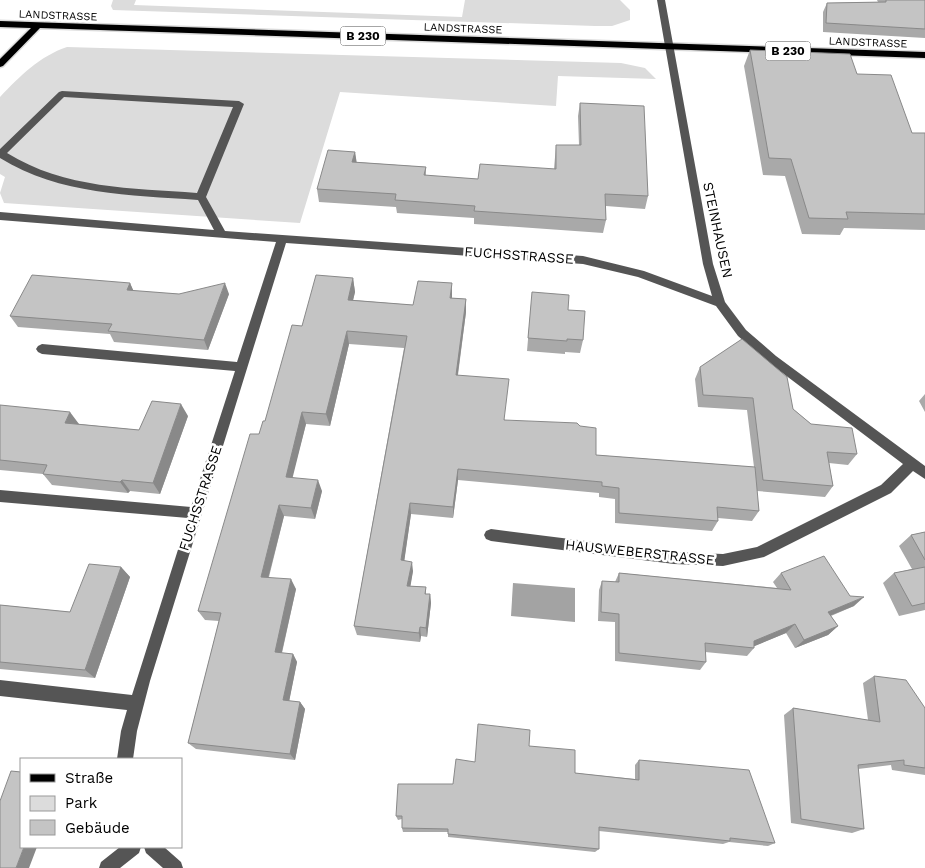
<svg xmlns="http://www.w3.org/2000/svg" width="925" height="868" font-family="'Work Sans',sans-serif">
	<rect width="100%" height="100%" fill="#fff"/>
	<path fill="#dcdcdc" d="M113 0H136L134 5 462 17 465 0H620L630 10V20L612 26H595L113 10 111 6Z
		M67 47 621 63 645 68 656 79 558 76 556 106 340 92 300 223 4 203 0 193 5 177 0 174V97C20 76 40 56 67 47Z"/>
	<path fill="#a3a3a3" d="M513 583 575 588V622L511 616Z"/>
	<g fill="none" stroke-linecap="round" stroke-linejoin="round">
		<g stroke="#dbdbdb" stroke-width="3">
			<path id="major" d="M0 21 925 52V58L40 28 3 66 0 67V59L31 28 0 27Z"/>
		</g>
		<path fill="#555" fill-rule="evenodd" d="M657 0H665L713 264 725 302 746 330 776 356 925 466V479L913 471 891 493 764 557 723 566 674 564 491 541 486 539 484 535 486 531 491 529 674 552 723 554 757 547 881 485 903 464 768 362 738 336 716 306 638 277 583 264 286 243 150 681 137 731 133 759H117L121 731 127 710 0 696V680L132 695 188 518 0 502V490L191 507 235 371 42 354 38 352 36 349 38 346 42 344 237 362 276 242 0 220V212L214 230 198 200C130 195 60 195 0 158V149L59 92 62 91 239 101 244 104 206 197 225 231 583 256 644 271 712 296 703 264ZM64 97 233 107 197 193C132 188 65 189 7 153Z
			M120 847H141L139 853 120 868H99L101 862Z
			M144 847H164L181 862 183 868H163L146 853Z"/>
		<use href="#major" fill="#000" fill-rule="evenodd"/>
	</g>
	<path fill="#a9a9a9" d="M877 0H925V38L823 32V12L827 3 878 2Z
		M750 50 857 74 912 133H925V230L844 228 840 235 802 234 785 176 763 175 744 66Z
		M580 103 648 196 645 209 606 206V220L603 233 474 224V218L397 213 396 207 319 202 317 189 355 152 356 162 426 167V176L478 179 554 169 556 145H579L578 116Z
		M353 278 355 292 353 300 413 305 452 298 466 299V312L458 375 505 420 596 455 754 467 747 410 698 407 695 379 700 367 793 409 811 424 857 454 848 465 829 463 833 486 825 497 757 491 759 511 752 521 718 518V521L712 531 615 523V499L599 497V493L458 480 453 518 411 514 404 561 413 571 410 586 426 587V594H430L431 603 427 637 421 636 420 642 357 635 354 626 404 348 349 344 330 426 306 424 292 477 322 491 315 519 284 516 269 577 296 589 282 653 293 654 297 662 289 701 300 702 305 709 295 760 196 749 188 743 219 621 205 620 198 611 259 434 265 421 302 326Z
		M130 283 133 291 179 294H229L208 350 114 342 110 334 18 327 10 316Z
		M531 305 568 310 583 340 580 353 565 352V354L527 351Z
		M925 394V412L919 401Z
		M0 405 79 424 139 430 188 416 160 494 130 491 128 493 52 485 43 474 0 470Z
		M925 532V610L899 616 883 583 894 573 912 569 899 546 911 535Z
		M121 567 130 577 95 678 0 669V605L70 612Z
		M619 573 777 588 773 582 781 573 854 606 831 616 838 626 828 635 795 648 786 633 754 646V648L747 656 705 652 706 662 700 670 615 661V622L598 621 599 590 602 581 615 582Z
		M874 676 925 708V775L892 770 891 765 858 769 864 829 852 833 791 823 784 715 793 708 868 720 863 683Z
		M529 746 575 773 635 779V765L639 760 775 843 768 846 729 842 723 844 599 831V849L595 852 448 837V832H403L402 828V819L398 820 396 816 453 784 475 762Z"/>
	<path fill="#898989" d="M355 152 357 164 352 162Z
		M353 278 355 292 350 313 348 300Z
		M130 283 135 294 127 290Z
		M225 283 229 294 208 350 204 340Z
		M452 283V297L450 311V298Z
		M466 299V312L456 387V375Z
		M347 331 349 344 330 426 326 414Z
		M181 404 188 416 160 494 153 483Z
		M70 412 79 424 74 435 65 423Z
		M302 412 306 424 290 488 286 477Z
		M458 469V480L453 518V507Z
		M122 480 130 491 128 493 120 482Z
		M318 480 322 491 315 519 311 508Z
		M410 503 411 514 403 570 401 560Z
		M279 505 284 516 266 586 261 577Z
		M412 562 413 571 409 595 407 586Z
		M121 567 130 577 95 678 85 670Z
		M291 579 296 589 280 660 275 652Z
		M430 594 431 603 427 637 426 628Z
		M864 597 854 606 819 620 828 612Z
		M795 624 786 633 750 648 754 641Z
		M838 626 828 635 795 648 804 640Z
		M420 627 421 636 420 642 419 633Z
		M293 654 297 662 288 707 283 700Z
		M300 702 305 709 295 760 290 754Z
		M24 847H37L29 868H16Z"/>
	<path fill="#c4c4c4" stroke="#898989" d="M886 0H925V29L826 23 827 3 886 2Z
		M750 50 850 54 857 74 891 75 912 133H925V214L846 212 848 219 809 218 791 159 769 158Z
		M580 103 644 106 648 196 605 194 606 220 474 211 475 206 395 200 396 194 317 189 328 150 355 152 352 162 426 167 424 175 478 179 480 164 556 169V145H581Z
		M32 275 130 283 127 290 179 294 225 283 204 340 108 331 112 324 10 316Z
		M316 275 353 278 348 300 413 305 418 281 452 283 450 298 466 299 456 375 509 379 504 420 577 423 580 426 596 428V455L755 467 759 511 717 507 718 521 619 513V488L602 486V482L458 469 453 507 410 503 401 560 412 562 407 586 426 587 425 594H430L426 628 420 627 419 633 354 626 407 336 347 331 326 414 302 412 286 477 318 480 311 508 279 505 261 577 291 579 275 652 293 654 283 700 300 702 290 754 188 743 221 613 198 611 250 434H259L263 421H265L292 325 302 326Z
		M532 292 569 295 568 310 585 311 583 340 567 339V341L528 338Z
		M742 339 787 377 793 409 811 424 852 428 857 454 827 452 833 486 763 480 753 398 703 395 700 367Z
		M152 401 181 404 153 483 122 480 120 482 43 474 47 465 0 460V405L70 412 65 423 139 430Z
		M925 532V560L911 535Z
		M824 556 850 596 864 597 828 612 838 626 804 640 795 624 754 641V648L705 643 706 662 619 653V614L601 612 602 581 619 582V573L791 590 781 573Z
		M89 564 121 567 85 670 0 662V605L70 612Z
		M925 567V603L912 606 894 573Z
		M874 676 906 680 925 708V768L904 765V760L858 765 864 829 801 819 793 708 880 722Z
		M478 724 530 730 529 746 575 750V773L639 780V760L749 770 775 843 730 838V841L599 827V849L448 834V829L402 828V816H396L398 784H453L456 759 475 762Z
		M11 771 21 772V847H24L16 868H0V801Z"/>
	<g text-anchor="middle" stroke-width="5" stroke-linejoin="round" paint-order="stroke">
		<g font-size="11" fill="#000" stroke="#fff">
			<text transform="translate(58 15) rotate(2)" y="4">LANDSTRASSE</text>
			<text transform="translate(463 28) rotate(2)" y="4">LANDSTRASSE</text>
			<text transform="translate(868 42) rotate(2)" y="4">LANDSTRASSE</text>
		</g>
		<g fill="#fff" stroke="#4c4c4c" stroke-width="1">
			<rect x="340.5" y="26.5" width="45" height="19" rx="4"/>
			<rect x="765.5" y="41.5" width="45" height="19" rx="4"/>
		</g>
		<g font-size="12" font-weight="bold" fill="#000">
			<text x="363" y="40">B 230</text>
			<text x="788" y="55">B 230</text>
		</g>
		<g font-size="14" fill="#000" stroke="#fff">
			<text transform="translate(718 230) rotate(78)" y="5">STEINHAUSEN</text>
			<text transform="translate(519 255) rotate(4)" y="5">FUCHSSTRASSE</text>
			<text transform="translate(200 498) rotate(-72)" y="5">FUCHSSTRASSE</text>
			<text transform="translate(640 552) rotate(6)" y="5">HAUSWEBERSTRASSE</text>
		</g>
	</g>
	<rect x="20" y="758" width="162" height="90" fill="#ffffff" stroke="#999999"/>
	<rect x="30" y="774" width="25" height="8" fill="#000000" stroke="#999999"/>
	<text x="65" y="783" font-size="15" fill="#000000">Straße</text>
	<rect x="30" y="796" width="25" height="15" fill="#dcdcdc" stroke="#999999"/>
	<text x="65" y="808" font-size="15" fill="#000000">Park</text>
	<rect x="30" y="820" width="25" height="15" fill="#c4c4c4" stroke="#999999"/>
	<text x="65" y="833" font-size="15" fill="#000000">Gebäude</text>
</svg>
